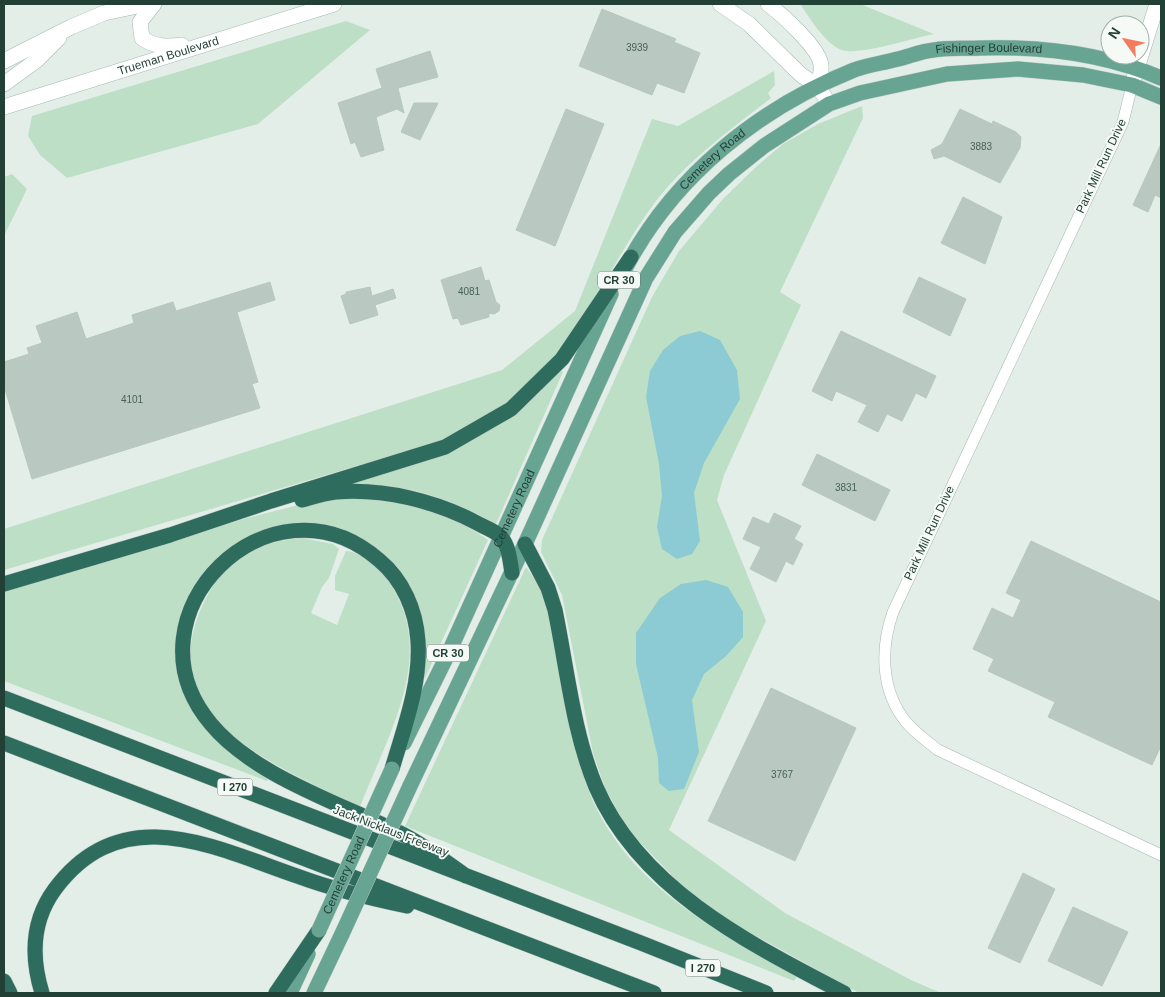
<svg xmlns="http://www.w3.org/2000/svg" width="1165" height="997" font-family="Arial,sans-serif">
	<rect width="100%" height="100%" fill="#e4eee9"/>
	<path fill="#bddfc5" d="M800 4H860L934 34C913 38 858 56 842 50 825 44 810 18 800 4Z
		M346 21 370 30 258 124 67 178 40 155 28 136 32 116Z
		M774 71 775 85 768 93 771 98C730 130 688 160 656 201 623 245 600 294 570 340 544 379 499 413 457 433 443 440 426 445 411 450L4 570V529L502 370 575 311 652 119 678 126Z
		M862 106 863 118 780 292 801 305 724 475 717 500 766 621 669 830 785 913 911 980 941 993H859L733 923 688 892 627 829 605 788 593 753 562 595 541 552 542 540 652 297 679 251 723 199 757 166 783 144 818 124Z
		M12 174 27 189 4 236V177Z
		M561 371 563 372 496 524C460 504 424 489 383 486 367 484 351 486 336 487L479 436 511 416Z
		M366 496C412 501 450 513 488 540L425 678H421C414 650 408 622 401 593 399 586 399 574 395 568 389 558 369 545 359 540 346 533 334 531 320 528 203 509 133 647 211 734 225 749 251 764 269 776L267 781 4 681V588L251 517 326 498Z
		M302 538 333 544 339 549 329 578 322 587 311 613 337 625 349 594 335 590V576L346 551C362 552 376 566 386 578 441 650 387 736 360 807 274 764 144 717 207 596 227 557 259 542 302 538Z
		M526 567C531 574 537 582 540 589 556 625 560 679 568 719 577 760 589 803 614 838 657 901 732 939 797 976L794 981 405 826Z"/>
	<path fill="#8ccbd3" d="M700 331 720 340 737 370 740 399 704 463 694 493 700 541 692 554 677 559 662 549 657 527 662 496 659 464 646 397 650 371 663 350 680 336Z
		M706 580 728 587 743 612V637L726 656 704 674 692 700 699 752 684 789 669 791 659 783 658 758 636 664V633L660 598 681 584Z"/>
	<path fill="#b9c9c2" stroke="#b6c8c0" d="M602 9 676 39 674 42 700 53 684 93 657 83 652 95 579 66Z
		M430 51 438 77 398 88 404 113 397 109 376 117 384 150 361 157 355 142 351 144 338 103 382 88 376 69Z
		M414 103H438L420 140 401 132Z
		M566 109 604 124 555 246 516 230Z
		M960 109 992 124 993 121 1016 132 1021 137 1020 148 1000 183 944 156 934 159 931 150 942 144Z
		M1161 144V198L1155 195 1148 212 1133 205Z
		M963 197 1002 217 985 264 941 243Z
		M481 267 485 281 489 280 496 302 500 305 499 311 494 314 489 313V317L461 325 458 318 453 319 441 280Z
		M919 277 966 299 950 336 903 312Z
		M270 282 275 300 237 312 258 382 252 384 260 408 32 479 4 386V362L29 354 27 348 42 343 36 326 77 312 86 339 134 323 132 315 173 302 176 311Z
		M370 287 372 296 393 289 396 298 375 305 378 315 350 324 341 296 346 294V292Z
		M841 331 936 376 926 398 916 393 902 421 887 414 878 432 858 422 867 405 836 391 832 401 812 391Z
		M817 454 890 490 875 521 802 485Z
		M774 513 801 526 794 539 803 544 793 565 786 561 776 582 750 569 761 547 743 539 753 517 769 524Z
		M1031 541 1161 602V746L1152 765 1048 717 1055 702 988 671 994 659 973 649 992 608 1013 618 1021 600 1006 593Z
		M771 688 856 728 795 861 708 821Z
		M1023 873 1055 889 1020 963 988 948Z
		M1073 907 1128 932 1102 986 1048 961Z"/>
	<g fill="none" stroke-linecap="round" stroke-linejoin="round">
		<g stroke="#a6b6b0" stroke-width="12">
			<path id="minor" d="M1132 85 1123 122 893 612C880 649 881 691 906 722 915 733 927 741 938 750L1161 855"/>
		</g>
		<g stroke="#a2bab1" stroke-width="16">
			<g id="secondary">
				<path d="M154 4 140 22 142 38C155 47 167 47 182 45"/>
				<path d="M720 4 749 24 801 75 818 86 829 104"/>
				<path d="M768 4C781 14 821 49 821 66 822 72 819 80 818 86"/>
				<path d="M4 61 71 27 104 13 147 4"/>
				<path d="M1133 81 1157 4"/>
				<path d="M4 84 37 60 59 38"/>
				<path id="s1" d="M4 107 334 4"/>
			</g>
		</g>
		<g stroke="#c1cac7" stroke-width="16">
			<g id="primary">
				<path id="s2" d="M626 267C674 176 759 108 854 70 868 65 883 63 898 59 910 56 922 51 934 50 949 47 965 49 980 48 1043 46 1103 53 1161 78"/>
				<path id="s3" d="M404 743 449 652 611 294"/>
				<path d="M410 786 525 544 646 278 675 232 709 193 729 174 764 146 829 104 860 93 947 74 1018 69 1083 75 1132 85 1161 97"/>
				<path d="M290 993 308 954"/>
				<path d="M314 993 342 934"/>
			</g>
		</g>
		<g stroke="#c1cac7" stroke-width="16">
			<path id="motorway" d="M302 500C313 497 325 493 336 492 383 488 436 501 477 523 484 527 495 531 500 536 509 545 510 561 512 573
				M525 544 548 588 555 610C567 668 573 732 596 787 640 889 750 944 844 993
				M4 584 170 535 271 501 445 447 511 409 562 359 631 257
				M4 698 641 943 766 993
				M4 743 654 993
				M392 769C404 728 421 684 418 641 416 610 403 580 379 560 271 466 119 615 211 724 255 777 343 804 404 835 425 846 446 862 466 876
				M4 981 10 993
				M42 993C31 957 32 920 55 889 122 799 213 847 297 876 335 890 368 898 407 906
				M276 993 319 930"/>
		</g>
		<use href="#minor" stroke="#fff" stroke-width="11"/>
		<use href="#secondary" stroke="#fff" stroke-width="15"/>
		<use href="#primary" stroke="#68a492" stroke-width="15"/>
		<use href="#motorway" stroke="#2e6d5e" stroke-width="15"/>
		<g stroke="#c1cac7" stroke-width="16" stroke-linecap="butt">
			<g id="primary-bridge">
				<path id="s4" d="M319 930 392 769"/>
				<path d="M342 934 410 786"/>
			</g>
		</g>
		<use href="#primary-bridge" stroke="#68a492" stroke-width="15"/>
	</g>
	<g text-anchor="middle" stroke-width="4" stroke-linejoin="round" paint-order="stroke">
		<g font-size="10" fill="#48625a">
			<text x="637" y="51">3939</text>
			<text x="981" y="150">3883</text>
			<text x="469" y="295">4081</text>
			<text x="132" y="403">4101</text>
			<text x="846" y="491">3831</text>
			<text x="782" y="778">3767</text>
		</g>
		<g fill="#f5faf7" stroke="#627871" stroke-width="1">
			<rect x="598" y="271.5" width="42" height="17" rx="4"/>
			<rect x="427" y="644.5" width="42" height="17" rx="4"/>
			<rect x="217.5" y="778.5" width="35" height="17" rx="4"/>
			<rect x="685.5" y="959.5" width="35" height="17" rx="4"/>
		</g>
		<g font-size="11" font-weight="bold" fill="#234037">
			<text x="619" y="284">CR 30</text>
			<text x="448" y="657">CR 30</text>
			<text x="235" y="791">I 270</text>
			<text x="703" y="972">I 270</text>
		</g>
		<g font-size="12" fill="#234037" stroke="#f5faf7">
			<text dy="4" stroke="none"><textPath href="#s2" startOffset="445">Fishinger Boulevard</textPath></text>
			<text dy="4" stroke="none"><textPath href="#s1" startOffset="172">Trueman Boulevard</textPath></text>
			<text dy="4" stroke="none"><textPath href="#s2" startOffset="139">Cemetery Road</textPath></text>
			<text transform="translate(1101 166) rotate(-65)" y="4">Park Mill Run Drive</text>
			<text dy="4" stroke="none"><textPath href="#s3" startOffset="259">Cemetery Road</textPath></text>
			<text transform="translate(929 533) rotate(-65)" y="4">Park Mill Run Drive</text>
			<text transform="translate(391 831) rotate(21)" y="4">Jack Nicklaus Freeway</text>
			<text dy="4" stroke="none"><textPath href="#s4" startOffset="60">Cemetery Road</textPath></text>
		</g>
	</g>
	<rect width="1165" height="997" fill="none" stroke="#234037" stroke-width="10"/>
	<g transform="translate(1125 40) rotate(303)"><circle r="24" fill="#f5faf7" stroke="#a1b0aa"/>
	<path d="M0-4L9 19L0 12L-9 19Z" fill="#f37c5d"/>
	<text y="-8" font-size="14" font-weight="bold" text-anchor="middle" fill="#234037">N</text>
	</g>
</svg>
